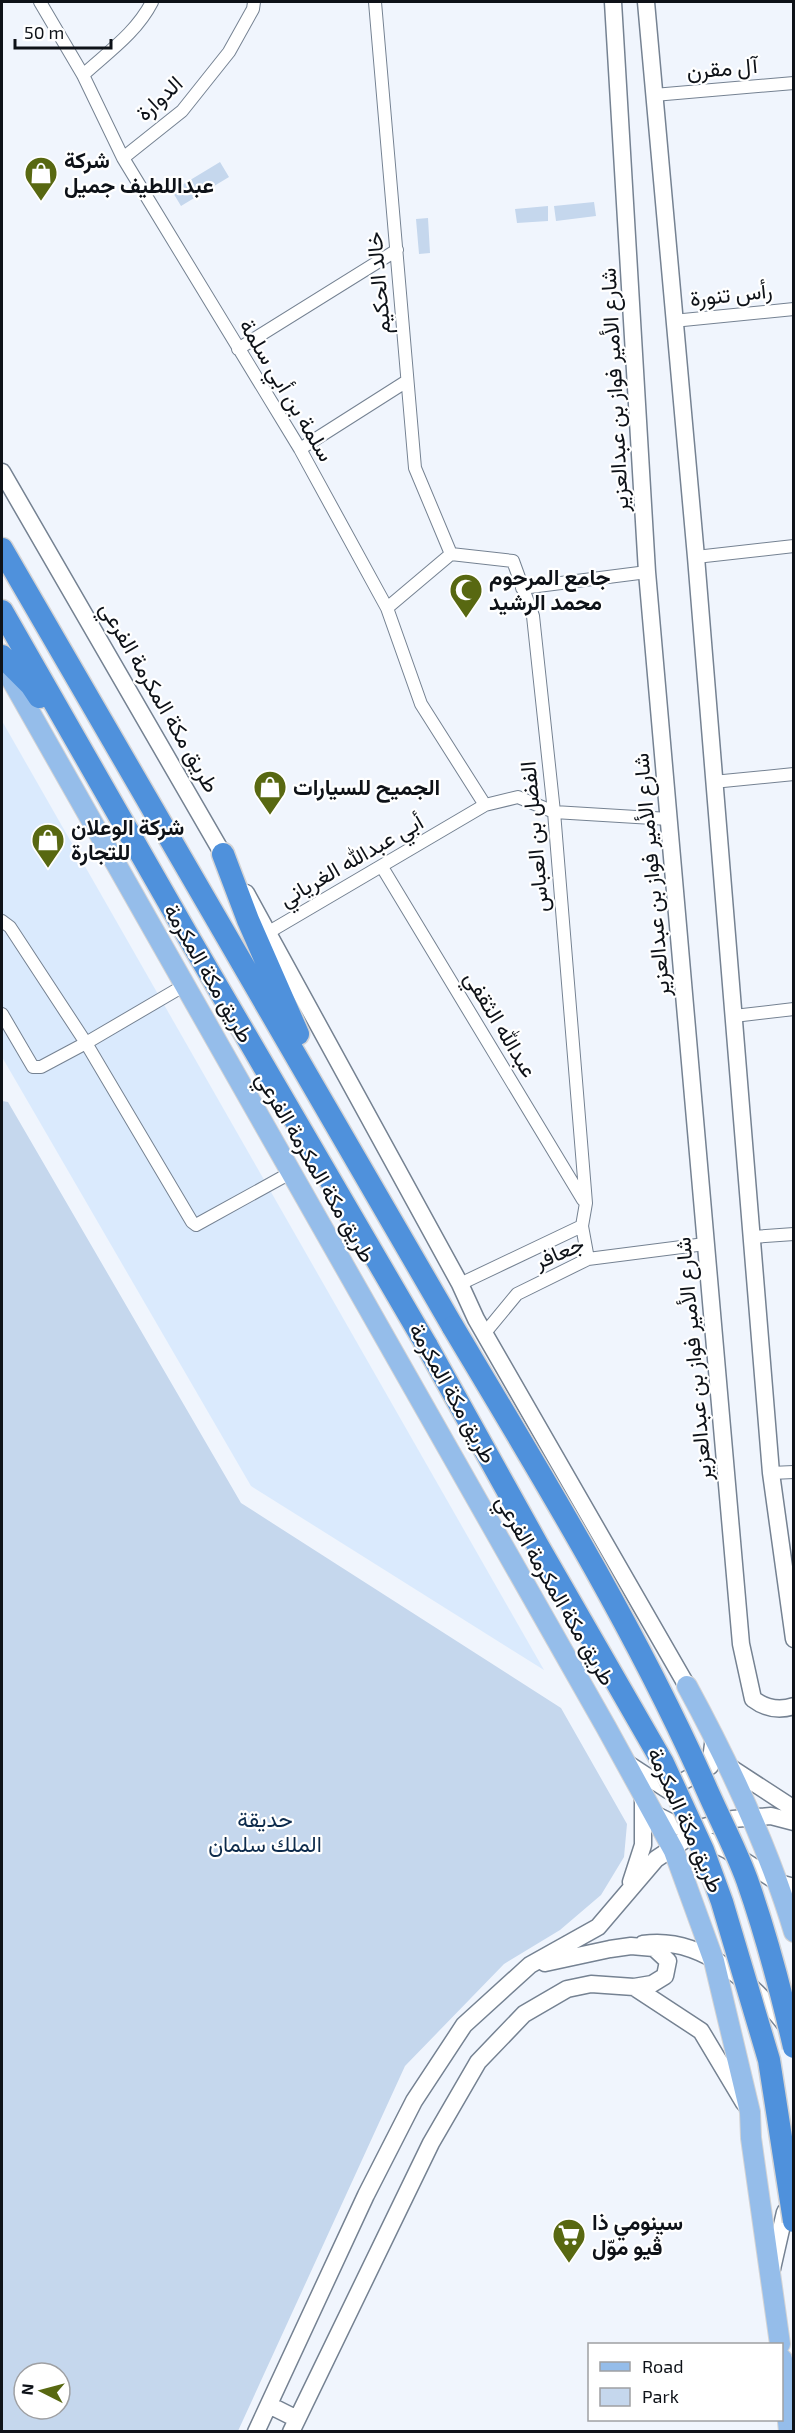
<svg xmlns="http://www.w3.org/2000/svg" width="795" height="2433" font-family="'Exo 2',Vazirmatn,sans-serif">
	<rect width="100%" height="100%" fill="#f0f5fd"/>
	<path fill="#daeafd" d="M2 721 544 1670 251 1486 2 1057Z"/>
	<path fill="#c5d7ed" fill-rule="evenodd" d="M220 162 229 177 181 206 172 191Z
		M594 202 596 216 556 221 554 206Z
		M548 206V221L517 223 515 209Z
		M428 218 430 253 419 254 416 219Z
		M2 1101 8 1102 241 1503 561 1708 627 1824 624 1857 601 1895 560 1930 504 1964 405 2066 238 2431H2ZM24 2373H60V2409H24Z"/>
	<g fill="none" stroke-linecap="round" stroke-linejoin="round">
		<g stroke="#758292" stroke-width="14">
			<path id="street" d="M40 2 83 75 123 158 300 449 387 608 421 704 485 805
				M375 2 415 468 451 554
				M83 75C108 52 136 33 152 2
				M654 95 794 83
				M123 158 182 111 229 52 253 9 254 2
				M673 321 794 309
				M238 349 397 250
				M300 449 407 381
				M696 557 794 546
				M522 588 647 572
				M387 608 451 554 513 561 533 616 554 812 586 1203 582 1226 588 1259
				M713 782 794 774
				M382 867 583 1200
				M2 921 10 927 86 1043 192 1222 196 1225 292 1172
				M269 932 485 805 518 797 554 812 669 819
				M2 1014 33 1067H41L86 1043 185 985
				M734 1016 794 1009
				M752 1237 794 1234
				M460 1284 582 1226
				M484 1334 517 1294 588 1259 705 1244
				M771 1473 794 1472"/>
		</g>
		<g stroke="#758292" stroke-width="19">
			<path id="secondary" d="M613 2 647 572 741 1644 753 1699C765 1708 779 1711 794 1706
				M646 2 696 557 771 1473 794 1639
				M2 472 228 863
				M246 893 460 1284 476 1319 687 1686
				M625 1762 668 1790 710 1766 714 1737
				M728 1766 794 1809
				M652 1813 727 1850 779 1883 794 1887
				M631 1882 643 1845V1799
				M643 1944C702 1935 755 1985 788 2028
				M634 1987 701 2031 744 2103
				M772 2269 785 2212 794 2206
				M269 2405 297 2419
				M256 2432 366 2195 414 2101 464 2025 530 1965 598 1927 656 1859 704 1827 733 1819 771 1816 794 1822
				M291 2432 431 2143 478 2062 524 2014 567 1989 591 1984 634 1987 652 1984 665 1976 668 1961 654 1948 631 1946 610 1949 545 1963"/>
		</g>
		<g stroke="#d4d4d5" stroke-width="22">
			<path id="primary" d="M2 663 606 1727 674 1851 714 1961 750 2112 751 2138 780 2344
				M687 1686C730 1765 768 1846 794 1932
				M782 2359 789 2432"/>
		</g>
		<g stroke="#d4d4d5" stroke-width="25">
			<path id="highway" d="M2 549 453 1327
				M2 611 189 938 427 1346
				M2 656 31 685 39 697
				M223 854 248 920 298 1034"/>
		</g>
		<use href="#street" stroke="#fff" stroke-width="12"/>
		<use href="#secondary" stroke="#fff" stroke-width="16"/>
		<use href="#primary" stroke="#95bdea" stroke-width="20"/>
		<use href="#highway" stroke="#4f91dc" stroke-width="22"/>
		<g stroke="#d4d4d5" stroke-width="25" stroke-linecap="butt">
			<path id="highway-bridge" d="M453 1327C542 1476 632 1623 703 1781 717 1814 735 1847 747 1880 766 1934 781 1991 794 2047
				M427 1346 537 1544 663 1763 703 1850 722 1902 769 2060 794 2221"/>
		</g>
		<use href="#highway-bridge" stroke="#4f91dc" stroke-width="22"/>
	</g>
	<defs>
		<g id="shop-pin" transform="scale(1.725)"><path d="M0 17L-7.5 6A9.5 9.5 0 1 1 7.5 6Z" fill="#586811" stroke="#fff"/><path d="M-5-2.5h2.3a2.7 3.5 0 0 1 5.4 0H5L5.5 6h-11ZM-1.5-2.5h3a1.5 2.3 0 0 0-3 0Z" fill="#fff"/></g>
		<g id="mosque-pin" transform="scale(1.725)"><path d="M0 17L-7.5 6A9.5 9.5 0 1 1 7.5 6Z" fill="#586811" stroke="#fff"/><path d="M3.5-4.9A6 6 0 1 0 3.5 4.9A5 5 0 1 1 3.5-4.9Z" fill="#fff"/></g>
		<g id="supermarket-pin" transform="scale(1.725)"><path d="M0 17L-7.5 6A9.5 9.5 0 1 1 7.5 6Z" fill="#586811" stroke="#fff"/><path d="M-6-5.5h2.5l.6 2H6L4.5 2H-2.5L-4.4-4H-6ZM-1.5 3.2a1.3 1.3 0 1 0 .1 0ZM3 3.2a1.3 1.3 0 1 0 .1 0Z" fill="#fff"/></g>
	</defs>
	<g fill-rule="evenodd">
		<use href="#shop-pin" x="41" y="173"/>
		<use href="#mosque-pin" x="466" y="590"/>
		<use href="#shop-pin" x="270" y="787"/>
		<use href="#shop-pin" x="48" y="840"/>
		<use href="#supermarket-pin" x="569" y="2235"/>
	</g>
	<g text-anchor="middle" stroke-width="4.5" stroke-linejoin="round" paint-order="stroke">
		<g font-size="22" fill="#0e1218" stroke="#fff">
			<text transform="translate(722 68) rotate(-5)" y="8">آل مقرن</text>
			<text transform="translate(159 98) rotate(-43)" y="8">الدوارة</text>
			<text transform="translate(378 283) rotate(-95)" y="8">خالد الحكيم</text>
			<text transform="translate(731 294) rotate(-6)" y="8">رأس تنورة</text>
			<text transform="translate(287 390) rotate(59)" y="8">سلمة بن أبي سلمة</text>
			<text transform="translate(614 390) rotate(-93)" y="8">شارع الأمير فواز بن عبدالعزير</text>
			<text transform="translate(160 697) rotate(60)" y="8">طريق مكة المكرمة الفرعي</text>
			<text transform="translate(534 837) rotate(-95)" y="8">الفضل بن العباس</text>
			<text transform="translate(351 860) rotate(-30)" y="8">أبي عبدالله الغرياني</text>
			<text transform="translate(651 875) rotate(-95)" y="8">شارع الأمير فواز بن عبدالعزير</text>
			<text transform="translate(209 973) rotate(60)" y="8">طريق مكة المكرمة</text>
			<text transform="translate(501 1024) rotate(59)" y="8">عبدالله الثقفي</text>
			<text transform="translate(316 1167) rotate(60)" y="8">طريق مكة المكرمة الفرعي</text>
			<text transform="translate(559 1252) rotate(-23)" y="8">جعافر</text>
			<text transform="translate(693 1359) rotate(-95)" y="8">شارع الأمير فواز بن عبدالعزير</text>
			<text transform="translate(453 1393) rotate(61)" y="8">طريق مكة المكرمة</text>
			<text transform="translate(556 1590) rotate(60)" y="8">طريق مكة المكرمة الفرعي</text>
			<text transform="translate(686 1820) rotate(66)" y="8">طريق مكة المكرمة</text>
		</g>
		<g font-size="22" font-weight="bold" fill="#0e1218" stroke="#fff" text-anchor="start">
			<text x="64" y="168">شركة<tspan x="64" dy="25">عبداللطيف جميل</tspan></text>
			<text x="489" y="585">جامع المرحوم<tspan x="489" dy="25">محمد الرشيد</tspan></text>
			<text x="293" y="795">الجميح للسيارات</text>
			<text x="71" y="835">شركة الوعلان<tspan x="71" dy="25">للتجارة</tspan></text>
			<text x="592" y="2230">سينومي ذا<tspan x="592" dy="25">ڤيو موّل</tspan></text>
		</g>
		<g font-size="22" fill="#0d2b4c" stroke="#fff">
			<text x="265" y="1827">حديقة<tspan x="265" dy="25">الملك سلمان</tspan></text>
		</g>
	</g>
	<rect width="795" height="2433" fill="none" stroke="#0e1218" stroke-width="6"/>
	<rect x="588" y="2343" width="195" height="78" fill="#ffffff" stroke="#9fa0a3" stroke-width="1.5"/>
	<rect x="600" y="2362" width="30" height="9" fill="#95bdea" stroke="#9fa0a3" stroke-width="1.5"/>
	<text x="642" y="2373" font-size="18" fill="#0e1218">Road</text>
	<rect x="600" y="2388" width="30" height="18" fill="#c5d7ed" stroke="#9fa0a3" stroke-width="1.5"/>
	<text x="642" y="2403" font-size="18" fill="#0e1218">Park</text>
	<g transform="translate(42 2391) rotate(276)"><circle r="28" fill="#ffffff" stroke="#9fa0a3" stroke-width="1.5"/>
	<path d="M0-4.5L10 22L0 15L-10 22Z" fill="#586811"/>
	<text y="-9" font-size="16" font-weight="bold" text-anchor="middle" fill="#0e1218">N</text>
	</g>
	<path d="M15 39v9h96v-9" fill="none" stroke="#0e1218" stroke-width="3"/>
	<text x="24" y="39" font-size="18" fill="#0e1218" stroke="#ffffff" stroke-width="4.5" paint-order="stroke">50 m</text>
</svg>
